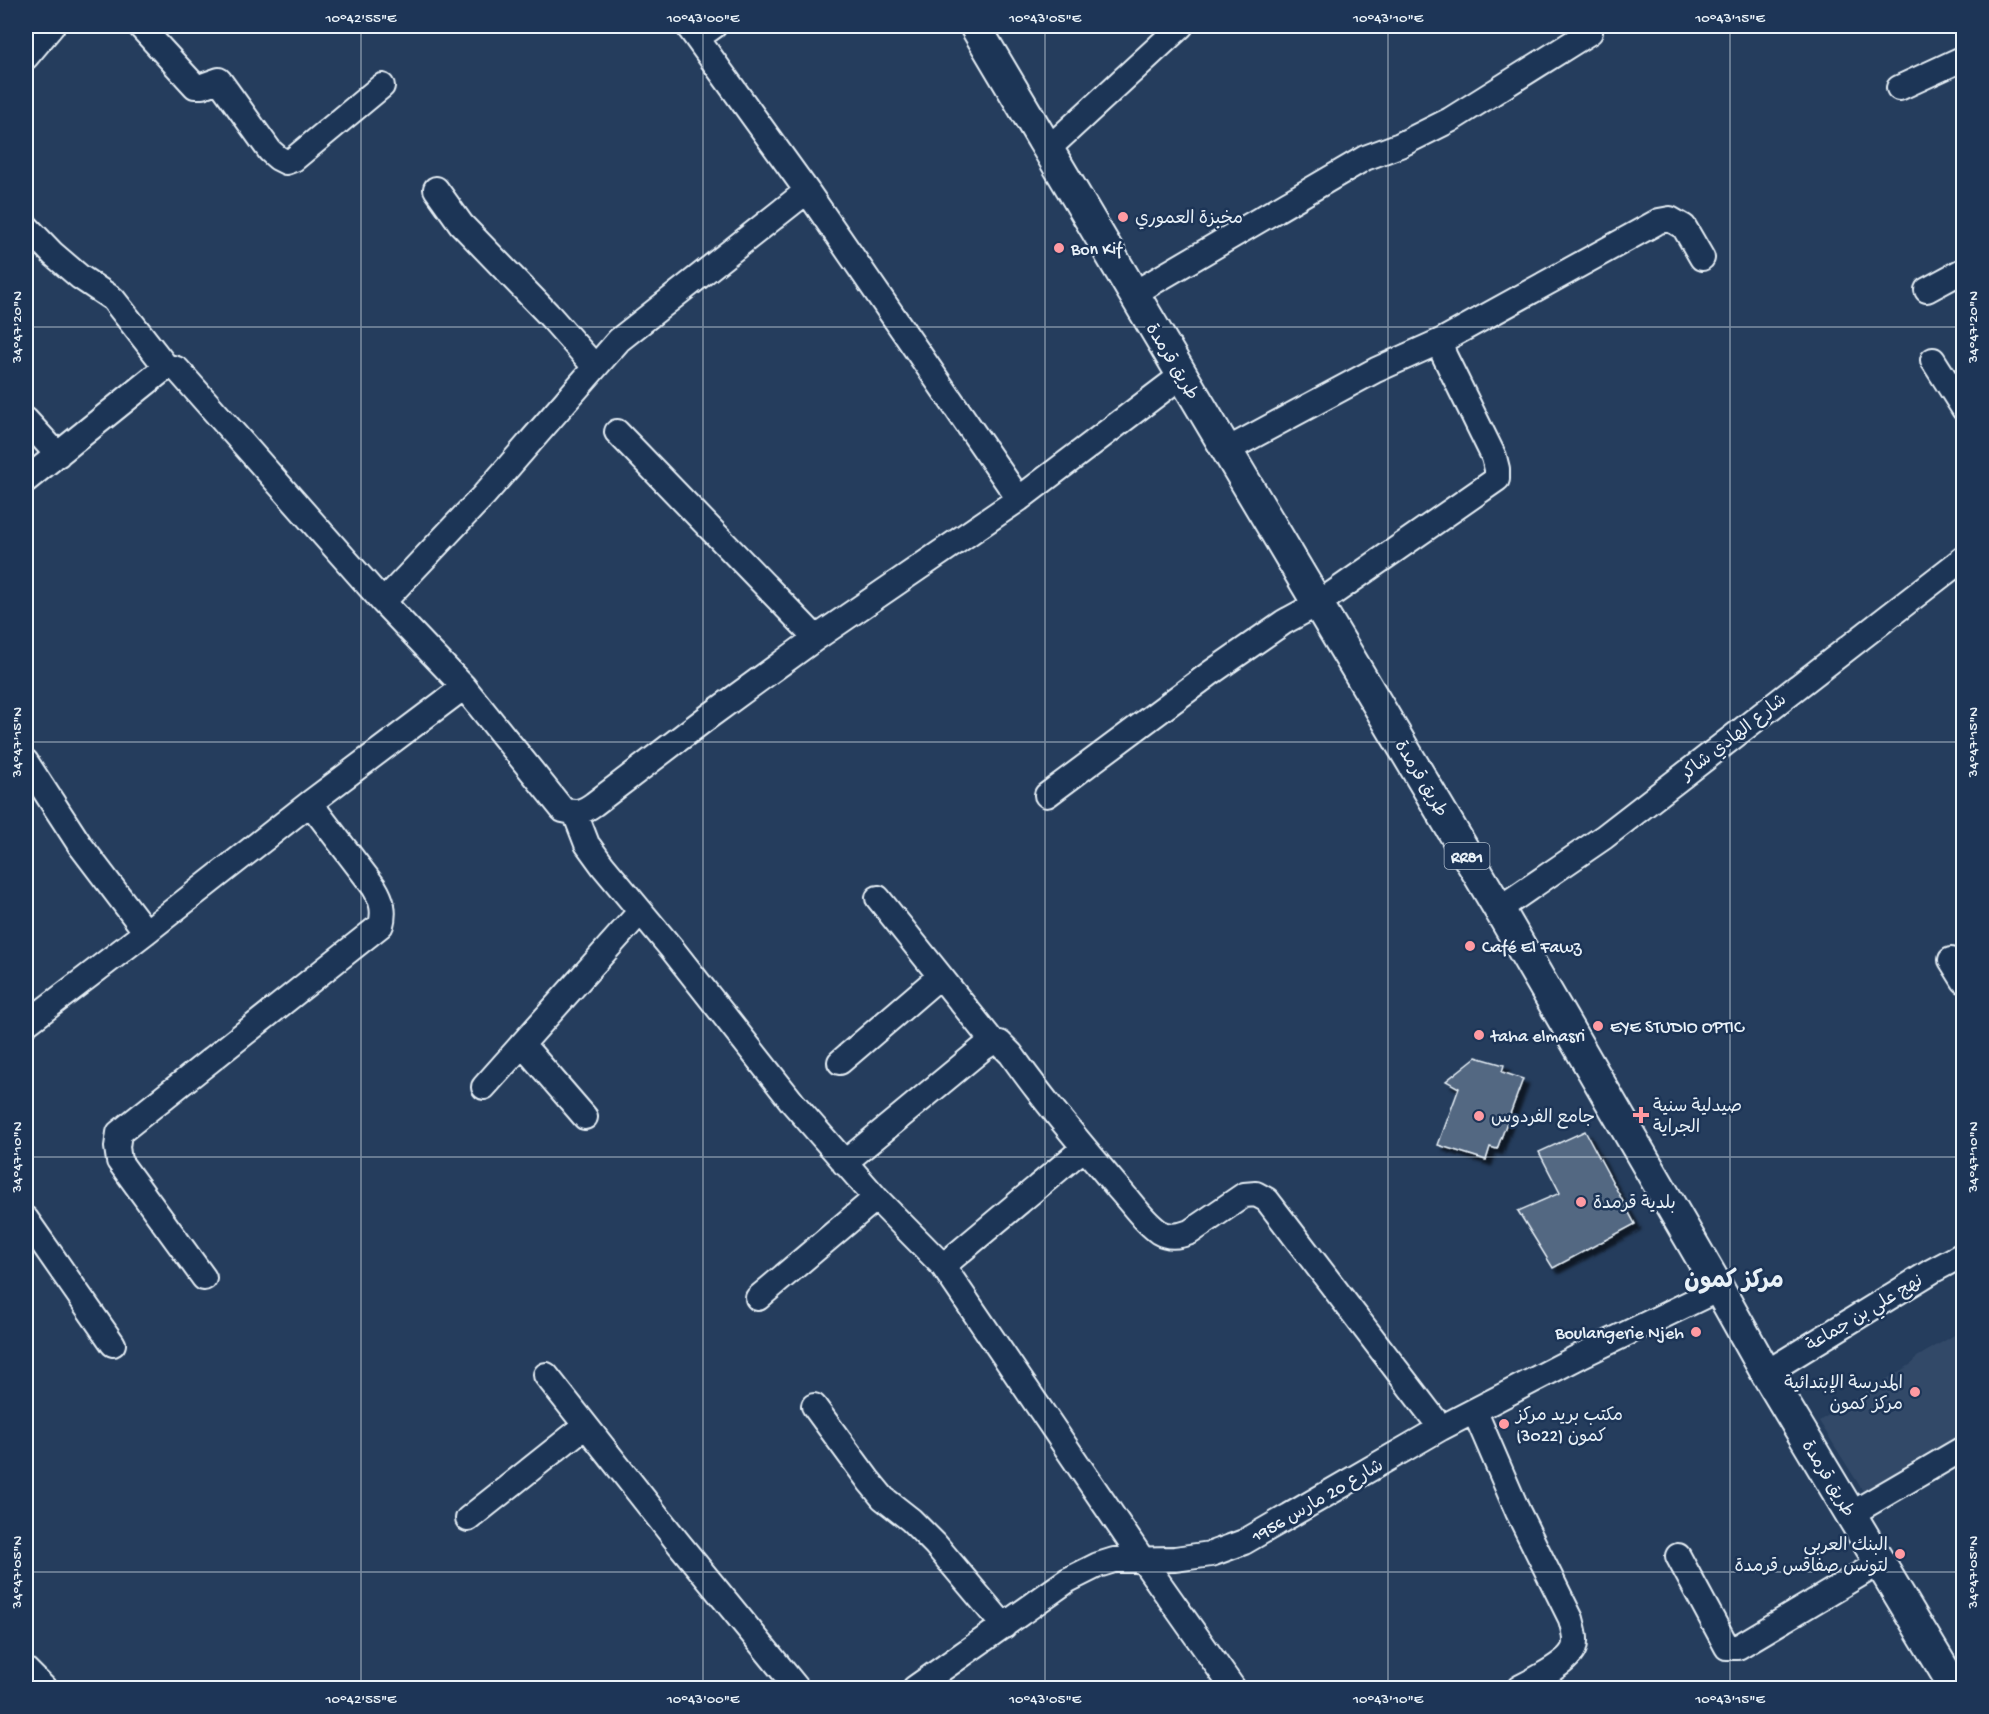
<svg xmlns="http://www.w3.org/2000/svg" width="1989" height="1714" font-family="'Gochi Hand','Playpen Sans Arabic',sans-serif">
	<defs>
		<filter id="shadow"><feDropShadow dx="5.5" dy="5.5" stdDeviation="1.5" flood-color="#0009"/></filter>
	</defs>
	<rect width="100%" height="100%" fill="#253d5d"/>
	<filter id="ink" filterUnits="userSpaceOnUse"><feTurbulence type="fractalNoise" baseFrequency=".0167" numOctaves="2"/><feDisplacementMap in="SourceGraphic" scale="12" xChannelSelector="R" yChannelSelector="G"/><feConvolveMatrix kernelMatrix="1 2 1 2 8 2 1 2 1" color-interpolation-filters="sRGB"/></filter>
	<g filter="url(#ink)">
		<path fill="#334a68" d="M1963 1330V1438L1876 1489 1863 1491 1819 1421 1913 1363 1917 1357Z"/>
		<path fill="#536782" stroke="#e8f1f8" stroke-width="1.5" filter="url(#shadow)" d="M1476 1057 1504 1065 1502 1072 1523 1079 1497 1149 1490 1147 1486 1160 1438 1145 1459 1088 1446 1081Z
			M1585 1131 1635 1224 1553 1268 1518 1211 1560 1193 1539 1152Z"/>
		<g fill="none" stroke-linecap="round" stroke-linejoin="round">
			<g stroke="#e8f1f8" stroke-width="28">
				<path id="minor" d="M140 26 195 86H202L219 80 270 151 278 158 286 162 294 159 382 86
					M688 26 807 191 1019 499
					M697 38 714 26
					M26 57 52 26
					M1899 88 1964 58
					M1048 149 1181 26
					M436 189 461 224 549 315 595 367
					M26 226 53 254 80 277 113 299 167 368
					M1927 290 1964 270
					M1133 294 1365 158 1400 145 1450 120 1590 32
					M1933 360 1964 409
					M26 420 58 455
					M617 432 816 638
					M1227 450 1376 370 1443 340
					M26 480 160 372C167 368 171 366 178 370L383 602 464 687 563 810C577 814 583 812 594 804L708 717 816 638 1019 499 1181 376
					M383 602 484 495 619 340 807 191
					M26 762 80 845 146 932
					M1047 795 1212 672 1284 622 1319 603 1497 479V469L1494 457 1444 355 1442 346 1443 340 1659 221 1670 219 1684 227 1702 258
					M575 813 587 844 603 866 672 949 793 1103 876 1198 943 1266 1142 1559 1233 1688
					M878 898 993 1042
					M1499 909 1604 837 1964 558
					M1951 960 1964 981
					M26 1024 146 932 310 803 464 687
					M522 1044 585 1117
					M840 1062 940 976
					M484 1087 640 912
					M844 1163 982 1049 993 1042 1000 1043 1011 1054C1044 1101 1081 1144 1118 1188 1131 1202 1143 1221 1159 1232 1169 1238 1180 1236 1190 1232L1244 1195 1256 1194 1267 1200 1441 1428
					M26 1219 113 1344
					M943 1266 1084 1148
					M204 1278 119 1161 117 1147 119 1133 381 925C385 911 382 900 374 887L310 803
					M758 1298 876 1198
					M1766 1373 1932 1271 1964 1254
					M546 1375 680 1545 797 1688
					M814 1406 869 1481 883 1498 911 1520 935 1544 1004 1626
					M1475 1412 1518 1512 1571 1619C1573 1627 1577 1639 1574 1648 1569 1663 1534 1680 1519 1688
					M1851 1514 1964 1448
					M468 1519 585 1426
					M1678 1556 1727 1647H1738L1879 1563
					M26 1670 44 1688
					M915 1688 1068 1580 1098 1565 1114 1560 1175 1559 1211 1554 1244 1542 1441 1428 1580 1356 1719 1289"/>
			</g>
			<g stroke="#e8f1f8" stroke-width="34">
				<path id="major" d="M975 26 1499 909 1719 1289 1766 1373 1955 1688"/>
			</g>
			<use href="#minor" stroke="#1d3557" stroke-width="24"/>
			<use href="#major" stroke="#1d3557" stroke-width="30"/>
		</g>
	</g>
	<path fill="none" stroke="#e8f1f8" stroke-width="1.5" stroke-opacity="0.45" d="M361 26V1688M703 26V1688M1045 26V1688M1388 26V1688M1730 26V1688M26 327H1964M26 742H1964M26 1157H1964M26 1572H1964"/>
	<g fill="#ff9aa2" stroke="#1d3557" stroke-width="2">
		<circle cx="1123" cy="217" r="6"/>
		<circle cx="1059" cy="248" r="6"/>
		<circle cx="1470" cy="946" r="6"/>
		<circle cx="1598" cy="1026" r="6"/>
		<circle cx="1479" cy="1035" r="6"/>
		<path d="M1638 1106h6v6h6v6h-6v6h-6v-6h-6v-6h6z"/>
		<circle cx="1479" cy="1116" r="6"/>
		<circle cx="1581" cy="1202" r="6"/>
		<circle cx="1696" cy="1332" r="6"/>
		<circle cx="1915" cy="1392" r="6"/>
		<circle cx="1504" cy="1424" r="6"/>
		<circle cx="1900" cy="1554" r="6"/>
	</g>
	<g text-anchor="middle" stroke-width="5" stroke-linejoin="round" paint-order="stroke">
		<rect fill="#1d3557" stroke="#abb9c8" stroke-width="1.5" x="1444.5" y="843" width="45" height="26" rx="4.5"/>
		<g font-size="16" font-weight="bold" fill="#e8f1f8">
			<text x="1467" y="862">RR81</text>
		</g>
		<g font-size="18" fill="#e8f1f8" stroke="#1d3557" text-anchor="start">
			<text x="1135" y="223">مخبزة العموري</text>
			<text x="1071" y="254">Bon Kif</text>
			<text x="1482" y="952">Café El Fawz</text>
			<text x="1610" y="1032">EYE STUDIO OPTIC</text>
			<text x="1491" y="1041">taha elmasri</text>
			<text x="1653" y="1111">صيدلية سنية<tspan x="1653" dy="21">الجراية</tspan></text>
			<text x="1491" y="1122">جامع الفردوس</text>
			<text x="1593" y="1208">بلدية قرمدة</text>
			<text x="1684" y="1338" text-anchor="end">Boulangerie Njeh</text>
			<text x="1903" y="1388" text-anchor="end">المدرسة الإبتدائية<tspan x="1903" dy="21">مركز كمون</tspan></text>
			<text x="1516" y="1420">مكتب بريد مركز<tspan x="1516" dy="21">كمون (3022)</tspan></text>
			<text x="1888" y="1550" text-anchor="end">البنك العربي<tspan x="1888" dy="21">لتونس صفاقس قرمدة</tspan></text>
		</g>
		<g font-size="18" fill="#e8f1f8" stroke="#1d3557">
			<text transform="translate(1173 361) rotate(59)" y="6">طريق قرمدة</text>
			<text transform="translate(1733 736) rotate(-38)" y="6">شارع الهادي شاكر</text>
			<text transform="translate(1422 778) rotate(59)" y="6">طريق قرمدة</text>
			<text transform="translate(1864 1312) rotate(-31)" y="6">نهج علي بن جماعة</text>
			<text transform="translate(1829 1478) rotate(59)" y="6">طريق قرمدة</text>
			<text transform="translate(1317 1500) rotate(-30)" y="6">شارع 20 مارس 1956</text>
		</g>
		<g font-size="24" font-weight="bold" fill="#e8f1f8" stroke="#1d3557">
			<text x="1734" y="1287">مركز كمون</text>
		</g>
	</g>
	<rect width="1989" height="1714" fill="none" stroke="#1d3557" stroke-width="66"/>
	<rect x="33" y="33" width="1923" height="1648" fill="none" stroke="#e8f1f8" stroke-width="2"/>
	<g font-size="15" text-anchor="middle" fill="#e8f1f8">
		<text x="361" y="22">10°42'55"E</text>
		<text x="703" y="22">10°43'00"E</text>
		<text x="1045" y="22">10°43'05"E</text>
		<text x="1388" y="22">10°43'10"E</text>
		<text x="1730" y="22">10°43'15"E</text>
		<text transform="translate(16 327) rotate(-90)" y="5">34°47'20"N</text>
		<text transform="translate(1972 327) rotate(-90)" y="5">34°47'20"N</text>
		<text transform="translate(16 742) rotate(-90)" y="5">34°47'15"N</text>
		<text transform="translate(1972 742) rotate(-90)" y="5">34°47'15"N</text>
		<text transform="translate(16 1157) rotate(-90)" y="5">34°47'10"N</text>
		<text transform="translate(1972 1157) rotate(-90)" y="5">34°47'10"N</text>
		<text transform="translate(16 1572) rotate(-90)" y="5">34°47'05"N</text>
		<text transform="translate(1972 1572) rotate(-90)" y="5">34°47'05"N</text>
		<text x="361" y="1703">10°42'55"E</text>
		<text x="703" y="1703">10°43'00"E</text>
		<text x="1045" y="1703">10°43'05"E</text>
		<text x="1388" y="1703">10°43'10"E</text>
		<text x="1730" y="1703">10°43'15"E</text>
	</g>
</svg>
